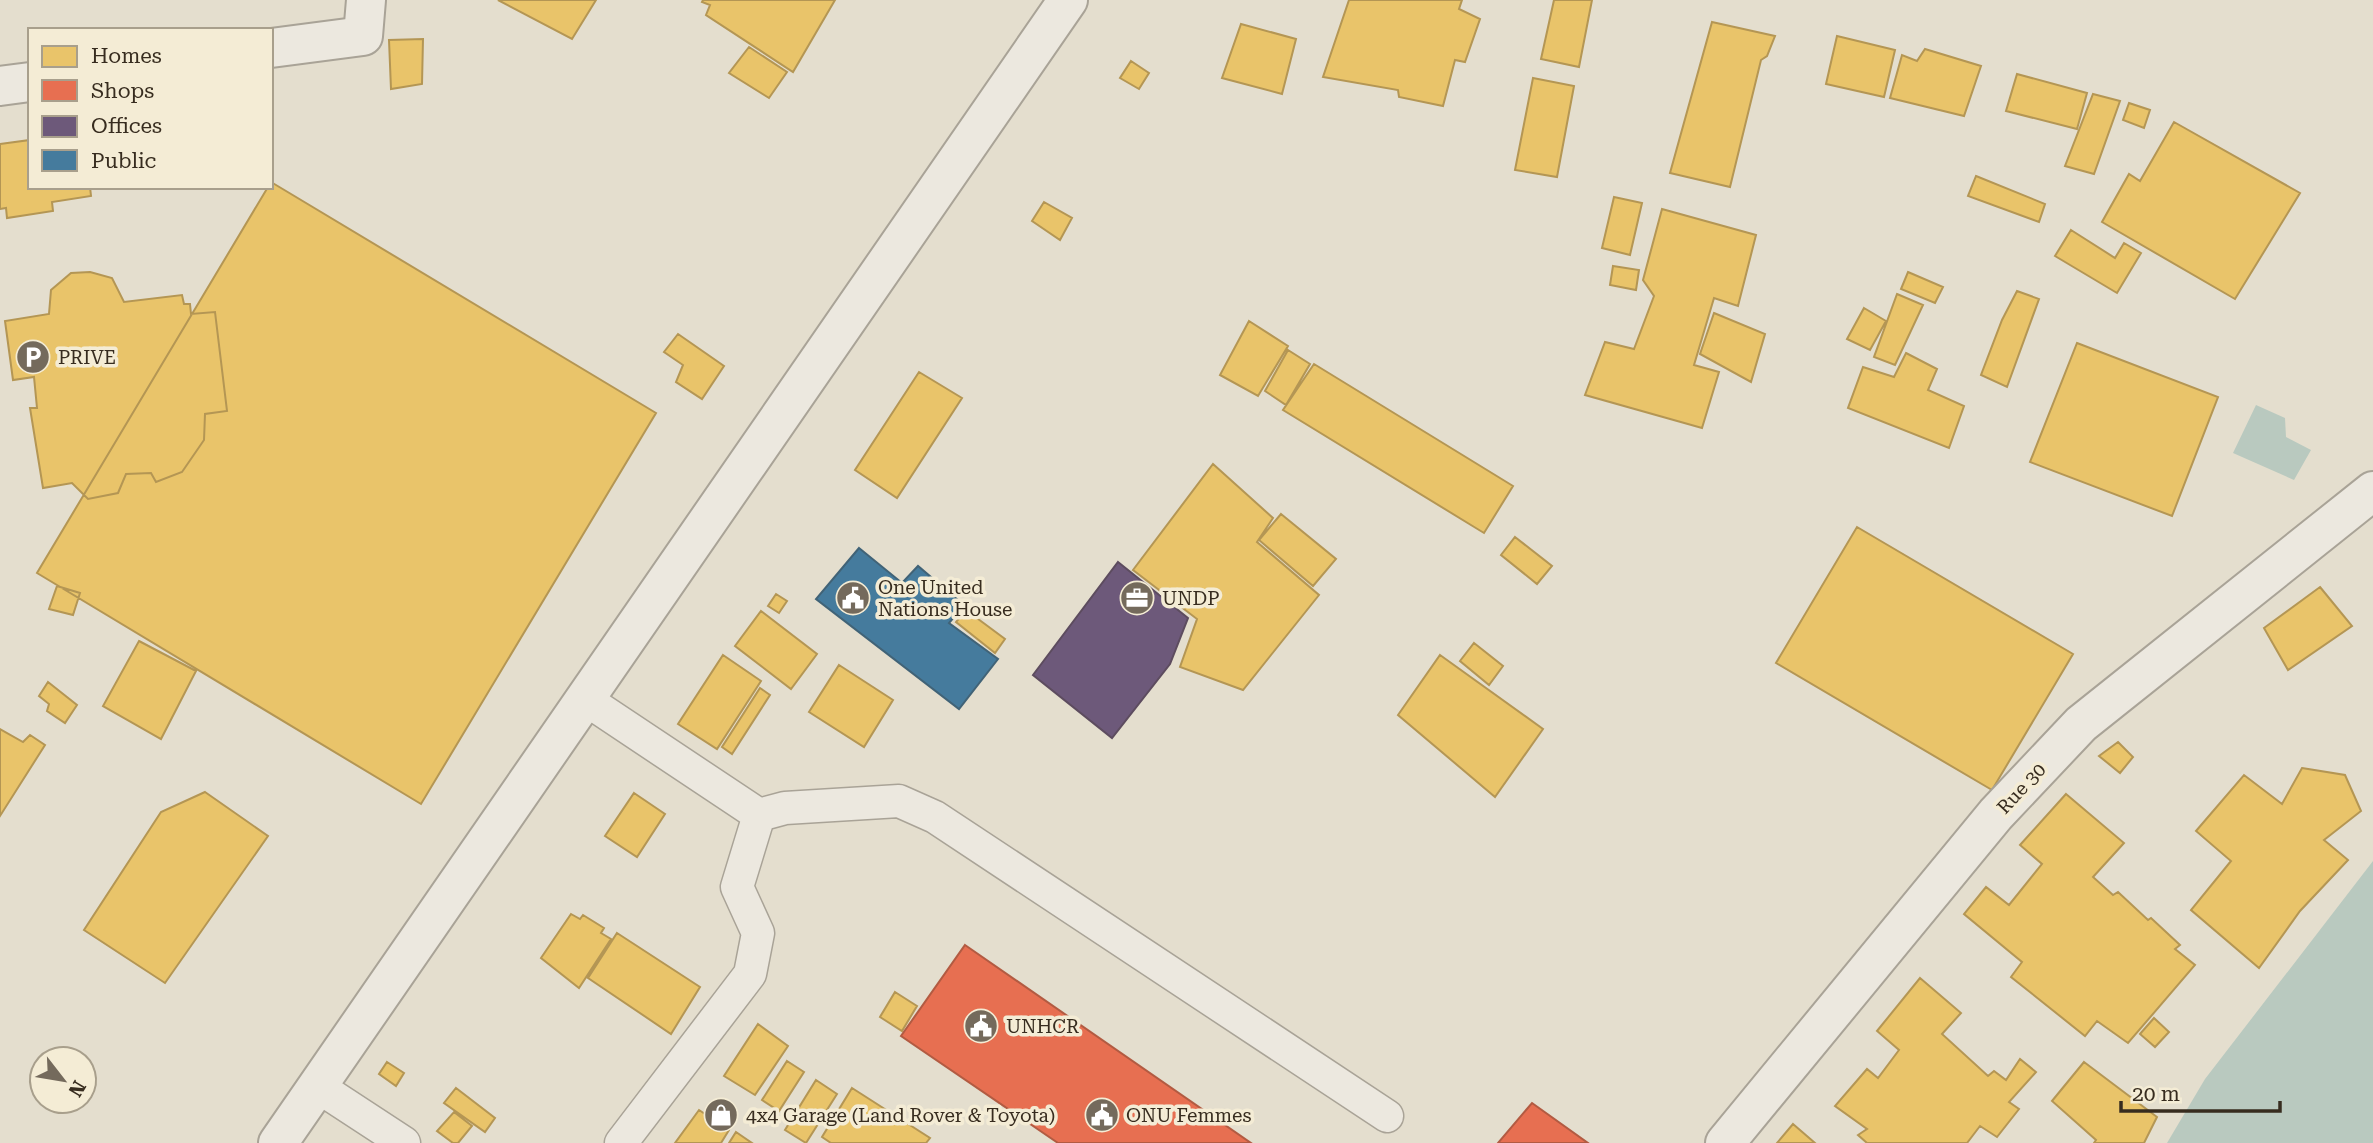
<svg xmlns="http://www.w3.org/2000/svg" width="2373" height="1143" font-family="'Roboto Serif',serif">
	<rect width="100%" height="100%" fill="#e4dece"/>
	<path fill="#b9c9bf" d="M2256 405 2285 418 2286 437 2311 450 2294 480 2233 453Z
		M2373 861V1143H2167L2205 1079Z"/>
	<path fill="#e9c46a" stroke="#b49654" stroke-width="2" d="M498 0H596L572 39Z
		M703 0H835L793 72 706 15 710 5 702 2Z
		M1349 0H1462L1459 9 1480 19 1465 62 1455 60 1443 106 1399 97 1398 90 1323 77Z
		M1554 0H1592L1579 67 1541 59Z
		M1712 22 1775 36 1767 56 1761 60 1730 187 1670 173Z
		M1241 24 1296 39 1282 94 1222 78Z
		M1837 36 1895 50 1884 97 1826 84Z
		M423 39 422 84 391 89 389 40Z
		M749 47 787 72 769 98 729 73Z
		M1925 49 1981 66 1964 116 1890 98 1902 55 1917 61Z
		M1131 61 1149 73 1139 89 1120 78Z
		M2017 74 2087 93 2077 129 2006 111Z
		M1533 78 1574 86 1557 177 1515 170Z
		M2093 94 2120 101 2094 174 2065 166Z
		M2129 103 2150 110 2144 128 2123 120Z
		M2174 122 2300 193 2235 299 2102 222 2129 174 2140 181Z
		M30 140V187H90L91 196 52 202 53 211 7 218 6 208 0 209V144Z
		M1976 176 2045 204 2039 222 1968 196Z
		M271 182 656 413 421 804 37 573 268 187H271Z
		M1614 197 1642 203 1630 255 1602 248Z
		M1044 202 1072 218 1060 240 1032 221Z
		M1662 209 1756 235 1738 306 1714 298 1694 365 1719 372 1702 428 1585 395 1605 342 1634 349 1654 296 1643 280Z
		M2071 230 2115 258 2124 243 2141 253 2117 293 2055 256Z
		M1613 266 1639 270 1636 290 1610 285Z
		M90 272 112 278 124 302 182 295 184 304H190L191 314 215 312 227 411 205 414 204 440 182 472 156 482 151 473 126 474 118 493 88 499 72 483 43 488 30 408H37L34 377 13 380 5 321 49 314 51 290 71 273Z
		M1908 272 1943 287 1935 303 1901 289Z
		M2017 291 2039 299 2007 387 1981 375 2002 320Z
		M1897 294 1923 305 1895 365 1874 357Z
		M1864 308 1886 321 1870 350 1847 339Z
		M1714 313 1765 334 1751 382 1700 354Z
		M1249 321 1288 346 1258 396 1220 375Z
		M678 334 724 366 702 399 676 382 683 365 664 352Z
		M2077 343 2218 397 2172 516 2030 462Z
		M1288 350 1310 364 1286 405 1265 391Z
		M1906 353 1937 369 1928 390 1964 406 1949 448 1848 408 1863 367 1894 377Z
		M1314 364 1513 486 1484 533 1283 410Z
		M919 372 962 398 897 498 855 470Z
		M1213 464 1273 518 1257 542 1319 595 1243 690 1180 667 1197 619 1133 570Z
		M1281 514 1336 559 1313 586 1259 540Z
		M1857 527 2073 654 1992 790 1776 663Z
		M1515 537 1552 566 1537 584 1501 555Z
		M57 586 80 593 73 615 49 609Z
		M2320 587 2352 626 2288 670 2264 628Z
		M776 594 787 601 779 613 768 606Z
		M966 610 1005 639 995 653 956 622Z
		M761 611 817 654 791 689 735 646Z
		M139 641 196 671 161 739 103 706Z
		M1474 643 1503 666 1489 685 1460 661Z
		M723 655 761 681 717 749 678 724Z
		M1440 655 1543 729 1495 797 1398 715Z
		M839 665 893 700 864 747 809 712Z
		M48 682 77 705 65 723 47 711 49 704 39 696Z
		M760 688 770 695 732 754 722 747Z
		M0 729 23 742 30 735 45 745 0 816Z
		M2118 742 2133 757 2120 773 2099 756Z
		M2302 768 2345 775 2361 811 2324 840 2348 860 2300 911 2259 968 2191 910 2231 861 2196 831 2244 775 2282 804Z
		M205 792 268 836 165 983 84 930 161 812Z
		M634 793 665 814 637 857 605 836Z
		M2066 794 2124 843 2093 877 2113 895 2118 892 2148 920 2151 918 2180 945 2175 949 2195 965 2128 1043 2097 1021 2085 1036 2011 977 2022 962 1964 914 1986 887 2009 905 2042 864 2020 845Z
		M571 914 580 919 583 915 604 928 601 933 611 939 579 988 541 958Z
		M617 933 700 987 671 1034 588 978Z
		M1920 978 1961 1013 1942 1034 1988 1076 1994 1071 2006 1080 2020 1059 2036 1072 2009 1102 2019 1109 1997 1137 1980 1126 1967 1143H1867L1858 1135 1867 1129 1835 1106 1867 1069 1878 1078 1899 1050 1877 1031Z
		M895 992 917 1006 902 1031 880 1017Z
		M2154 1018 2169 1032 2155 1047 2140 1034Z
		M758 1024 788 1046 755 1095 724 1076Z
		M787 1061 804 1072 779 1111 762 1100Z
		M387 1062 404 1073 396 1086 379 1074Z
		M2084 1062 2157 1117 2144 1143H2094L2096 1140 2052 1101Z
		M816 1080 837 1094 806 1143 785 1130Z
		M456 1088 495 1118 485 1132 444 1103Z
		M852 1088 930 1138 926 1143H831L822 1137Z
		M699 1110 729 1130 721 1143H675Z
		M454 1112 472 1126 458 1143H453L437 1131Z
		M1793 1124 1815 1143H1777Z
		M736 1132 752 1143H729Z"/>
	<path fill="#e76f51" stroke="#b25b42" stroke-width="2" d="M965 945 1251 1143H1058L901 1036Z
		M1532 1103 1588 1143H1498Z"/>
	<path fill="#6d597a" stroke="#5d4c5f" stroke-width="2" d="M1118 562 1188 618 1170 664 1112 738 1033 675Z"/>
	<path fill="#457b9d" stroke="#416377" stroke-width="2" d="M859 548 902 583 918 566 964 605 949 623 998 659 959 709 816 599Z"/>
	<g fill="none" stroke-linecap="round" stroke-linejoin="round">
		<g stroke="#a9a397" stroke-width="35">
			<path id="service" d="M585 699 759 815 785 808 899 801 935 817 1387 1116
				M317 1086 404 1143
				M621 1143 750 974 758 933 737 887 759 815"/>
		</g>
		<g stroke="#a9a397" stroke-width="42">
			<path id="minor" d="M271 48 363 36 366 0
				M0 86 30 82
				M278 1143 1068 0
				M1725 1143 1996 814 2081 724 2373 491"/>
		</g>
		<use href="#service" stroke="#ece8df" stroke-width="32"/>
		<use href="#minor" stroke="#ece8df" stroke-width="38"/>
	</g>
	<defs>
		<g id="parking-disc" transform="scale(1.75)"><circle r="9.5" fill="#746a5c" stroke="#f4ecd5"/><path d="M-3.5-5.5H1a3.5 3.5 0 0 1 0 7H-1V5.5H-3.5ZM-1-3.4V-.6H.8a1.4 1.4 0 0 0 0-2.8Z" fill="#fff"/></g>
		<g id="civic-disc" transform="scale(1.75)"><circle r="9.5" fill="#746a5c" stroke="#f4ecd5"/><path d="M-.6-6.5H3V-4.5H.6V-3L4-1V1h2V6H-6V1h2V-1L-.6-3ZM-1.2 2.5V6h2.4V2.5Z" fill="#fff"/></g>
		<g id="office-disc" transform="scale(1.75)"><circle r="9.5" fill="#746a5c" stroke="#f4ecd5"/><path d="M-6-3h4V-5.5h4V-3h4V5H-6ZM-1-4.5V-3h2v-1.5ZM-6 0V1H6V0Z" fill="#fff"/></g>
		<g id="shop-disc" transform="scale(1.75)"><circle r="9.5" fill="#746a5c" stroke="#f4ecd5"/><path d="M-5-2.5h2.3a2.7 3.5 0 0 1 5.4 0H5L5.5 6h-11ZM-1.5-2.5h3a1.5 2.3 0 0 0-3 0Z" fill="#fff"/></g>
	</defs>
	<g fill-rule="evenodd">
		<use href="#parking-disc" x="33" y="357"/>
		<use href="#civic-disc" x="853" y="598"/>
		<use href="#office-disc" x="1137" y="598"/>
		<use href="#civic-disc" x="981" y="1026"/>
		<use href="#shop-disc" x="721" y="1115"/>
		<use href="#civic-disc" x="1102" y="1115"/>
	</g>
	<g text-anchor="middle" stroke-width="7" stroke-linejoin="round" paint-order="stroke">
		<g font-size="19" fill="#372c1f" stroke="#f4ecd5" text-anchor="start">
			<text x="58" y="364">PRIVE</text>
			<text x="878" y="594">One United<tspan x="878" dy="22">Nations House</tspan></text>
			<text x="1162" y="605">UNDP</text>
			<text x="1006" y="1033">UNHCR</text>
			<text x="746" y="1122">4x4 Garage (Land Rover &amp; Toyota)</text>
			<text x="1126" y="1122">ONU Femmes</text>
		</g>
		<g font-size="19" fill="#372c1f" stroke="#f4ecd5">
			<text transform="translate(2021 788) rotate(-47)" y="7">Rue 30</text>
		</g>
	</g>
	<rect x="28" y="28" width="245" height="161" fill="#f4ecd5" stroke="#a89f8c" stroke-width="2"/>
	<rect x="42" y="46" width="35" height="21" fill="#e9c46a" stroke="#a89f8c" stroke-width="2"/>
	<text x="91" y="63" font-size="21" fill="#372c1f">Homes</text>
	<rect x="42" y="80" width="35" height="21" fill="#e76f51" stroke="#a89f8c" stroke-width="2"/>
	<text x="91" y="98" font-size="21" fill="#372c1f">Shops</text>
	<rect x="42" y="116" width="35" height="21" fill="#6d597a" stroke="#a89f8c" stroke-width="2"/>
	<text x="91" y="133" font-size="21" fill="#372c1f">Offices</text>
	<rect x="42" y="150" width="35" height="21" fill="#457b9d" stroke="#a89f8c" stroke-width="2"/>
	<text x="91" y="168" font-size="21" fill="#372c1f">Public</text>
	<g transform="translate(63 1080) rotate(121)"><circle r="33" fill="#f4ecd5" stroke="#a89f8c" stroke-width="2"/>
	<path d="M0-5L12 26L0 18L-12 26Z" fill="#746a5c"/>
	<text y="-10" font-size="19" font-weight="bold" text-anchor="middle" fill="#372c1f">N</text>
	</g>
	<path d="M2121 1101v10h159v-10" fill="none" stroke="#372c1f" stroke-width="3.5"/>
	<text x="2132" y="1101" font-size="21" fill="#372c1f" stroke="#f4ecd5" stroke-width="5" paint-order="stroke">20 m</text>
</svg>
